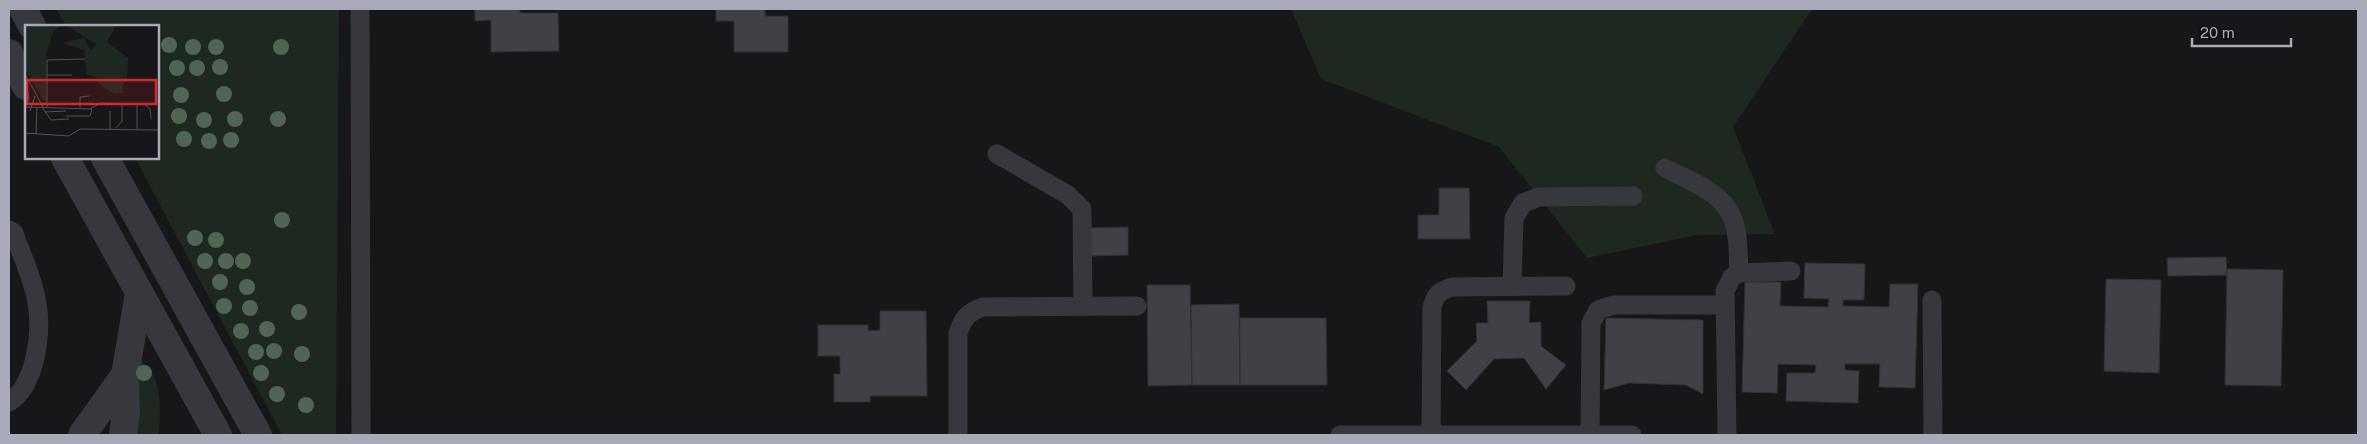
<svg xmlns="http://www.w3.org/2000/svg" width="2367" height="444" font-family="'Public Sans',sans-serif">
	<rect width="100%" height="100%" fill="#171619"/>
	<path fill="#1e2720" d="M56 9H339L336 435H282L135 158H158V26H66Z
		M1291 9H1812L1733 127 1775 234 1697 235 1587 258 1499 147 1321 79Z
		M140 360C164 376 160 410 159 435H126Z"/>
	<path fill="#414046" stroke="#313035" d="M475 9H520V13H558L559 51 491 52V20L475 21Z
		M716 9H765V16H788V52H734V21H716Z
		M1439 188H1469L1470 239H1418V215H1439Z
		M1128 227V255L1089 256 1088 228Z
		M2226 257 2227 275 2168 276 2167 258Z
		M1805 263 1865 264 1864 300H1843V306L1889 307 1890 284H1918L1915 388 1879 387 1880 364H1845V370L1859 371 1858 403 1786 401 1787 373H1815L1816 365 1778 364 1777 393 1742 392 1745 282H1781L1780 306 1828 307 1829 299 1804 298Z
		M2227 269 2283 270 2281 386 2225 385Z
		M2106 279 2161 280 2159 373 2104 371Z
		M1147 285H1190L1192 385 1148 386Z
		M1487 301H1530L1529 323 1541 322V346L1566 365 1546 389 1524 358 1494 359 1466 390 1447 371 1477 341 1476 323H1488Z
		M1239 304 1240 385H1192L1191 305Z
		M880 311H926L927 396H870V402H834V374H840V356H818V325H868V331L880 330Z
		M1240 318H1326L1327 385H1240Z
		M1606 318 1703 320V394L1686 385 1629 383 1604 390Z"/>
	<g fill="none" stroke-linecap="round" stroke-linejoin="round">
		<path stroke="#37373e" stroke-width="19" d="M360 9 361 435
			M997 154 1068 195 1082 209 1083 306
			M1665 168C1691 182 1728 193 1735 226 1739 240 1738 257 1739 273
			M9 230 14 233C21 254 34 281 37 303 42 332 36 386 9 402
			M1512 286 1514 218 1523 203 1539 197 1633 196
			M1932 300 1933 435
			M958 435V333C963 318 968 312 983 307L1137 306
			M1340 435H1632
			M1431 435 1432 308C1435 295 1439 291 1452 287L1566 286
			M1590 435 1591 323 1598 310 1613 305H1725
			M1727 435 1725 291 1732 277 1739 273 1791 271"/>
		<path stroke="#37373e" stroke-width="28" d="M23 9 32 26
			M9 53 26 86
			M65 158 218 435
			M105 158 258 435
			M82 435 125 375
			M123 435 126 413 125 375 139 293"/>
	</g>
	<g fill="#506556">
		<circle cx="169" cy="45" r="8"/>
		<circle cx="193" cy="47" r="8"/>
		<circle cx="216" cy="47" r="8"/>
		<circle cx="281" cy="47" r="8"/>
		<circle cx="220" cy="67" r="8"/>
		<circle cx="177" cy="68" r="8"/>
		<circle cx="197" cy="68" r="8"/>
		<circle cx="224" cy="94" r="8"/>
		<circle cx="181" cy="95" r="8"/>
		<circle cx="179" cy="116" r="8"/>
		<circle cx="235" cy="119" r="8"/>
		<circle cx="278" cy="119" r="8"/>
		<circle cx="204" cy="120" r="8"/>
		<circle cx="184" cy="139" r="8"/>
		<circle cx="231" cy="140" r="8"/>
		<circle cx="209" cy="141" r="8"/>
		<circle cx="282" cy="220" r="8"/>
		<circle cx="195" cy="238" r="8"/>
		<circle cx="216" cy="240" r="8"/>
		<circle cx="205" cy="261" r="8"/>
		<circle cx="226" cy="261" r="8"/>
		<circle cx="243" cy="261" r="8"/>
		<circle cx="220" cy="282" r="8"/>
		<circle cx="247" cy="287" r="8"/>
		<circle cx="224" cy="306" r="8"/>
		<circle cx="250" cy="308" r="8"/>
		<circle cx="299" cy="312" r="8"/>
		<circle cx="267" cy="329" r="8"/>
		<circle cx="241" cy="331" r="8"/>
		<circle cx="274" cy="351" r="8"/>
		<circle cx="256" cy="352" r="8"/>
		<circle cx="302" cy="354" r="8"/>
		<circle cx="144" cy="373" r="8"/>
		<circle cx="261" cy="373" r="8"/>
		<circle cx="277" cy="394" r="8"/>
		<circle cx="306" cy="405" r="8"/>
	</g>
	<g transform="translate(25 25)">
		<rect width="134" height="134" fill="#171619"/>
		<path d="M0 0H36L28 7 21 31V79L0 45ZM41 0H91L82 17 103 33 102 53 97 62 99 68 89 69 74 59 71 52 62 50 59 25 37 18 59 13 66 26 71 19Z" fill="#1e2720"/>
		<path fill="none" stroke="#515159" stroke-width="1" d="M0 49 18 82M22 50H47M0 71 3 67 4 75 0 78M0 82 67 84 65 91H41M17 82 26 95 44 94M22 82V35L60 34M55 82V72L64 71M66 83 76 78 119 79 125 84 126 94M5 86 10 71M20 87 41 86M91 103 97 96V79M85 104V86M112 104V79M0 108 44 111 55 104 134 105M11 109 12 82"/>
		<path fill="#d62828" fill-opacity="0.15" stroke="#d62828" stroke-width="2.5" d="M2 55H131V79H2Z"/>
		<rect width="134" height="134" fill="none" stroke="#a8aab9" stroke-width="2.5"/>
	</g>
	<rect width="2367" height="444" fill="none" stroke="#a8aab9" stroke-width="20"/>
	<path d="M2192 38v8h99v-8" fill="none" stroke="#a8aab9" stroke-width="2.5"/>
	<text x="2200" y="38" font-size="15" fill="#a8aab9" stroke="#121114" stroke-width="4" paint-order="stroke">20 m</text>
</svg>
